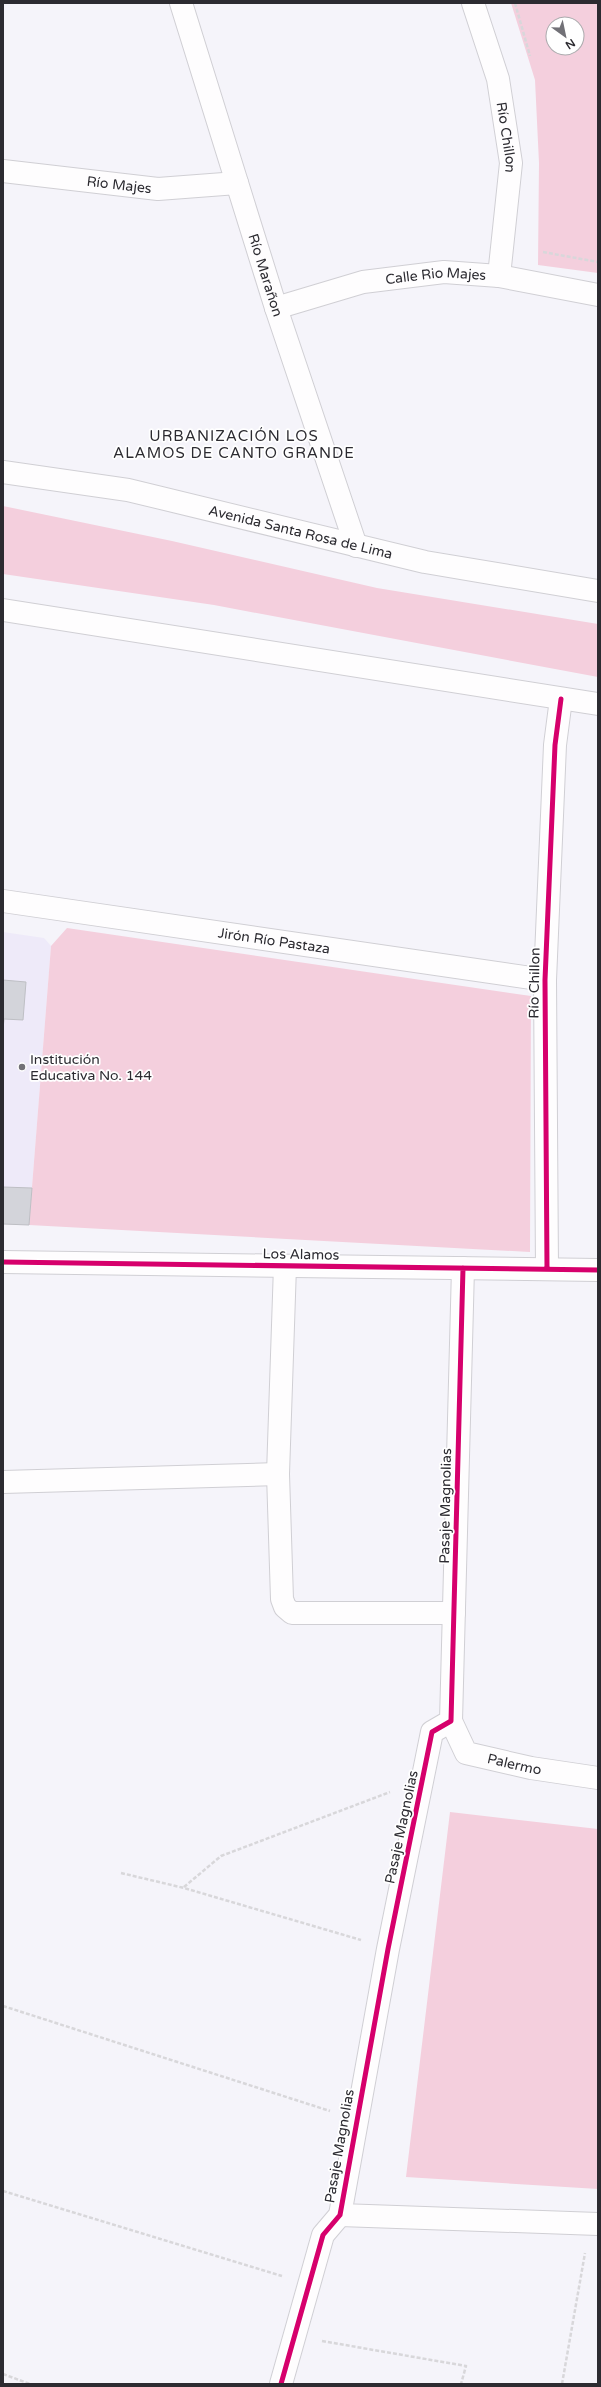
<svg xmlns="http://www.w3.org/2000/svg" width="601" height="2387" font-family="'Varela Round',sans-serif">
	<rect width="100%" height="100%" fill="#f5f4fa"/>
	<path fill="#eeeaf9" d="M3 932 44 938 51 946 29 1225 3 1224Z"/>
	<path fill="#f4cfdd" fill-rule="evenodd" d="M511 3H598V273L538 265 539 163 535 80ZM553 24H577V48H553Z
		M3 506 172 541 377 588 598 624V677L214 605 3 574Z
		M67 928 531 996 530 1252 29 1225 51 946Z
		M450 1812 598 1829V2189L406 2177Z"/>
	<path fill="#d3d4da" stroke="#bebfc4" d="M3 980 26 982 23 1020 4 1019 3 1029Z
		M3 1187 32 1188 29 1225 3 1224Z"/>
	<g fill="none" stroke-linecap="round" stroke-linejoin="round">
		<g stroke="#d0cfd4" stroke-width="24">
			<g id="minor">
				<path id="s1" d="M473 3 498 79 511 163 499 276"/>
				<path id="s2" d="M3 171 158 189 237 183"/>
				<path id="s3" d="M276 308 363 282 444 272 499 276 598 295"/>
				<path id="s4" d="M3 901 545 980"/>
				<path d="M285 1266 278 1474 282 1599 285 1607 292 1613H454"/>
				<path d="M547 1269 545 980 555 745 561 699"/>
				<path d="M3 1482 278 1474"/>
				<path id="s5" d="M451 1721 466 1753 531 1768 598 1778"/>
				<path d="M340 2215 598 2224"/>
				<path d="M281 2384 323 2235 340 2215 388 1949 432 1732 451 1721 463 1268"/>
			</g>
		</g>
		<g stroke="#d0cfd4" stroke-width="24">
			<g id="tertiary">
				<path id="s6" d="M181 3 276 308 356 546"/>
				<path d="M3 1262 598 1270"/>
			</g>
		</g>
		<g stroke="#d0cfd4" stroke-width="24">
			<g id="secondary">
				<path id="s7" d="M3 472 128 490 425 562 598 591"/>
				<path d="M3 610 598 704"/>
			</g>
		</g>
		<path stroke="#d8d7da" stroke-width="2.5" stroke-dasharray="4 2" stroke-linecap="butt" d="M515 3 530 56
			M543 252 598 262
			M121 1873 184 1888 361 1940
			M184 1887 221 1856 390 1792
			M3 2006 330 2111
			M3 2191 282 2276
			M322 2341 466 2366 461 2384
			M3 2374 30 2384
			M562 2384 585 2253"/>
		<use href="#minor" stroke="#fefdfe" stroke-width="22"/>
		<use href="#tertiary" stroke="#fefdfe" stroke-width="22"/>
		<use href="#secondary" stroke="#fefdfe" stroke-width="22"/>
		<g stroke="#fff" stroke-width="8">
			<path id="cycleway" d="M3 1262 598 1270
				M547 1269 545 980 555 745 561 699
				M281 2384 323 2235 340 2215 388 1949 432 1732 451 1721 463 1268"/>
		</g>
		<use href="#cycleway" stroke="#d6006c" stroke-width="5"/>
	</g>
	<circle fill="#727177" stroke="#fff" stroke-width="1.5" cx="22" cy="1067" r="4"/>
	<g text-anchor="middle" stroke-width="3.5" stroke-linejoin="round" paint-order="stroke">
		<g font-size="14" fill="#2c2b31" stroke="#fff">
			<text dy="5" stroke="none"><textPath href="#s1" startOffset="139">Río Chillon</textPath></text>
			<text dy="5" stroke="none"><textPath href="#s2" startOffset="117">Río Majes</textPath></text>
			<text dy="5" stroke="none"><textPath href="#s6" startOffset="285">Río Marañon</textPath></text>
			<text dy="5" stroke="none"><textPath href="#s3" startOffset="164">Calle Rio Majes</textPath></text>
			<text dy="5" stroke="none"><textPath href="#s7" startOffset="304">Avenida Santa Rosa de Lima</textPath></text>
			<text dy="5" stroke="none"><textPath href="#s4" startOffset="274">Jirón Río Pastaza</textPath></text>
			<text transform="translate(534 983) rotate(-89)" y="5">Río Chillon</text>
			<text transform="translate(301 1254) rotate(1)" y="5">Los Alamos</text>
			<text transform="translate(445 1506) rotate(-89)" y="5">Pasaje Magnolias</text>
			<text dy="5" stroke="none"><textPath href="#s5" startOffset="85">Palermo</textPath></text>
			<text transform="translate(401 1827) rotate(-78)" y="5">Pasaje Magnolias</text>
			<text transform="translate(339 2146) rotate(-80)" y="5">Pasaje Magnolias</text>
		</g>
		<g font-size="14" fill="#2c2b31" stroke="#fff" text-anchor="start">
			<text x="30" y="1064">Institución<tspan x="30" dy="16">Educativa No. 144</tspan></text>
		</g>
		<g font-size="15" letter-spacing="1" fill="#2c2b31" stroke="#fff">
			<text x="234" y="441">URBANIZACIÓN LOS<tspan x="234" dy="17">ALAMOS DE CANTO GRANDE</tspan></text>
		</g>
	</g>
	<rect width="601" height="2387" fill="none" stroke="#2c2b31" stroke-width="8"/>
	<g transform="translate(565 36) rotate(147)"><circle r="19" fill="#ffffff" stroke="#abaaad"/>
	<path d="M0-3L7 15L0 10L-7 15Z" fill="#727177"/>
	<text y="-6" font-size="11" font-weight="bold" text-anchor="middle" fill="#2c2b31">N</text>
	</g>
</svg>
